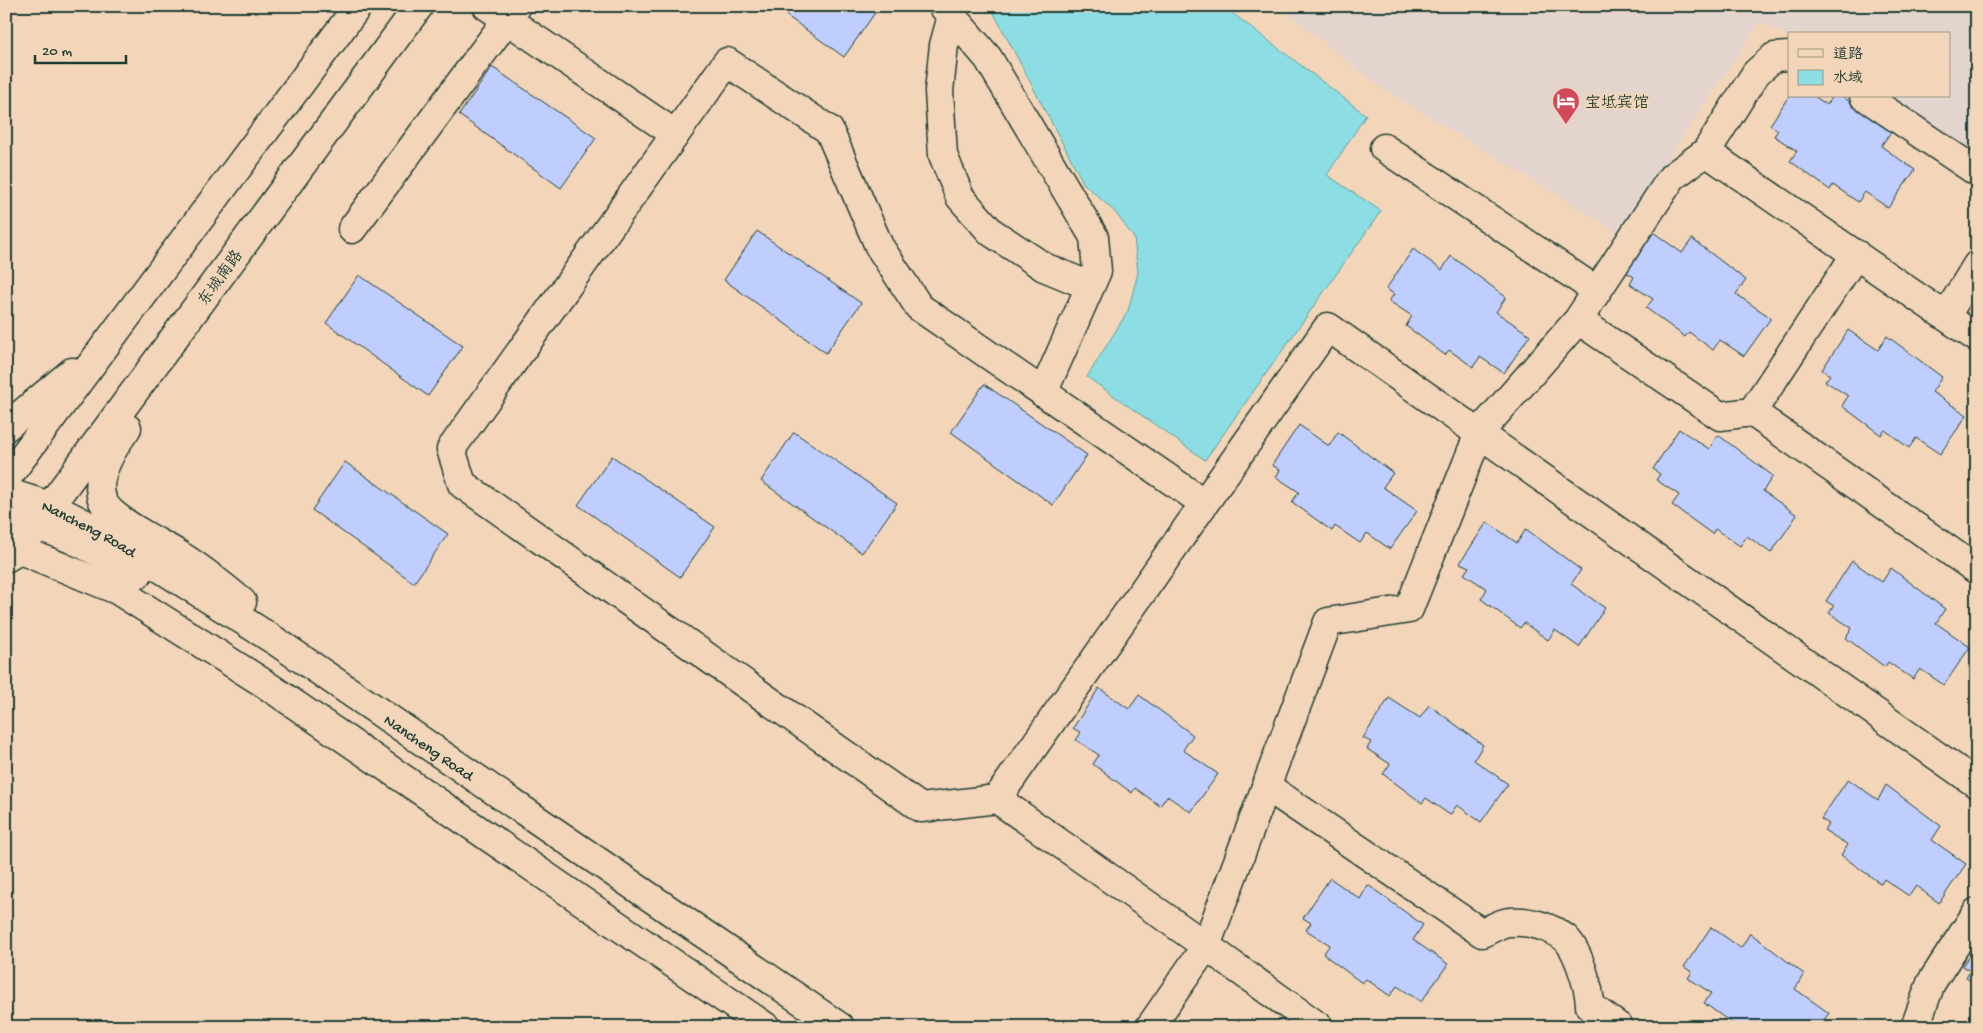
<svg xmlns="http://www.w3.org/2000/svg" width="1983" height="1033" font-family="'Gochi Hand','LXGW WenKai TC',sans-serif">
	<rect width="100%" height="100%" fill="#f3d6b9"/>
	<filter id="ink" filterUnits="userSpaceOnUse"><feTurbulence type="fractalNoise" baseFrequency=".02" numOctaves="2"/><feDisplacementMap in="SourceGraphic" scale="10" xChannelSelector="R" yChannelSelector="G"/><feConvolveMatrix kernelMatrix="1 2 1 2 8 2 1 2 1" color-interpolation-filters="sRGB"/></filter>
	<g filter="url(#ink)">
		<path fill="#e3d4ce" d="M1278 6H1977V154L1883 96H1949V34H1789V38L1761 21 1618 232 1383 89Z"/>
		<path fill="#8cdee4" stroke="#609e9e" d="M990 6H1223L1366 115 1327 175 1381 211 1205 460 1087 377 1128 311 1138 273 1134 238 1115 212 1084 184Z"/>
		<path fill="#bfceff" stroke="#1f3d34" d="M773 6H878L879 7 844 57Z
			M492 67 596 138 561 188 459 115Z
			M1789 96H1814L1827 105 1833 96H1842L1891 132 1881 146 1915 170 1888 208 1865 192 1858 202 1833 185 1830 190 1790 161 1797 151 1774 136 1778 130 1770 125Z
			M757 231 861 303 826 353 724 280Z
			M1653 232 1682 253 1692 239 1746 280 1736 294 1771 318 1744 356 1720 340 1713 350 1689 332 1685 337 1646 308 1653 299 1630 284 1634 277 1626 272Z
			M1413 249 1442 270 1451 256 1506 297 1496 312 1530 335 1504 373 1480 357 1473 367 1449 350 1445 355 1406 326 1412 316 1389 301 1394 294 1386 289Z
			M359 275 463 346 428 396 326 323Z
			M1848 330 1878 350 1887 336 1942 377 1932 392 1967 415 1940 454 1916 438 1909 448 1885 430 1881 435 1842 406 1848 396 1825 381 1830 375 1822 370Z
			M984 384 1087 455 1053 505 951 432Z
			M1299 425 1329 446 1338 432 1393 473 1383 487 1417 511 1390 549 1367 533 1360 543 1335 526 1332 531 1292 502 1299 492 1276 477 1280 470 1272 465Z
			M1679 429 1709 449 1718 435 1773 476 1763 491 1797 515 1771 553 1747 536 1740 546 1715 529 1712 534 1672 505 1679 495 1656 480 1660 474 1653 469Z
			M794 432 897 503 862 553 761 481Z
			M612 456 715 527 680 577 578 505Z
			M345 462 448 534 414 583 312 510Z
			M1487 522 1517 543 1526 529 1581 570 1571 584 1605 608 1579 647 1555 630 1548 640 1524 623 1520 628 1481 599 1487 589 1464 574 1469 567 1460 563Z
			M1852 561 1882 582 1891 568 1945 609 1936 623 1970 647 1944 685 1920 669 1913 679 1888 662 1885 667 1846 638 1852 628 1829 613 1834 606 1826 601Z
			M1099 688 1129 709 1139 695 1193 735 1183 750 1218 774 1191 812 1167 796 1160 806 1135 788 1132 793 1093 764 1099 755 1076 740 1081 733 1073 728Z
			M1389 698 1420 718 1429 705 1483 745 1474 760 1508 784 1481 822 1457 805 1450 815 1426 798 1422 803 1383 774 1390 764 1367 749 1371 742 1363 738Z
			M1848 779 1878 800 1886 785 1941 826 1932 840 1966 864 1939 903 1916 886 1909 896 1884 879 1881 884 1841 855 1848 845 1824 830 1829 824 1821 819Z
			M1330 878 1360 899 1368 885 1423 925 1413 940 1448 964 1421 1002 1397 986 1390 996 1366 979 1362 983 1323 954 1330 945 1306 930 1311 923 1303 918Z
			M1711 927 1741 948 1750 933 1804 974 1795 989 1829 1013 1819 1027H1737L1704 1003 1711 993 1688 978 1692 972 1684 967Z
			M1977 945V985L1966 978 1970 971 1962 966Z"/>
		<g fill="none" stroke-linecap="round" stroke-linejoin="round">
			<g stroke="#1f3d34" stroke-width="31">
				<path id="minor" d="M487 6 675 134
					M943 6 988 58 1094 237 1097 271 1043 393
					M952 16 944 45 939 91 943 155 960 197 991 232 1044 267 1090 286
					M1864 96 1977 172
					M1384 148 1597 291
					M1706 152 1756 73 1774 57 1789 56
					M352 229 517 6
					M1946 316 1977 265
					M1977 338 1706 152 1672 177 1578 320 1720 416 1752 412 1977 570
					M1752 412 1856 254
					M1266 786 1482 933C1490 930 1501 922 1510 922 1528 920 1551 927 1565 938 1578 949 1590 990 1590 1006L1619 1027
					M997 799 921 808 462 484 451 449 727 62 829 130 879 246 919 307 1204 503
					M1150 1027 1206 946 1328 622 1409 609 1479 433 1578 320
					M1319 1027 1206 946 997 799 1328 327 1977 784
					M1915 1027 1931 983 1977 912"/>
			</g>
			<g stroke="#1f3d34" stroke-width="31">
				<g id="secondary">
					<path d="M6 427 72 372"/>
					<path d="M127 428C114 446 90 482 105 505 117 523 162 544 181 556 202 569 223 586 242 602"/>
					<path d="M6 479 358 6"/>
					<path id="s1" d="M6 492 50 506 111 537 277 642 840 1027"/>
					<path d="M6 524C45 519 104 555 138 574"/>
					<path d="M6 544 117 590 265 684 766 1027"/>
					<path d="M6 558 21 549 50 506 419 6"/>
				</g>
			</g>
			<use href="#minor" stroke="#f3d6b9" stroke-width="28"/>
			<use href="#secondary" stroke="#f3d6b9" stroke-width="28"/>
		</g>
	</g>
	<defs>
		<g id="hotel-pin" transform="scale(1.4375)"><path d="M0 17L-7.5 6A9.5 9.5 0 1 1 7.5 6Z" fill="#d1495b" stroke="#f3d6b9"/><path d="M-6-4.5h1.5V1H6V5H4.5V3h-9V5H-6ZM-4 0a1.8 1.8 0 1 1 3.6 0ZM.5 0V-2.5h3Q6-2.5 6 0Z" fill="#fff"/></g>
	</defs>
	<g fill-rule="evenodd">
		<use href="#hotel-pin" x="1566" y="101"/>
	</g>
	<g text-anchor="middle" stroke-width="4" stroke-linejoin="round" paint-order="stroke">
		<g font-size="16" fill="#1f3d34" stroke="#f3d6b9" text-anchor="start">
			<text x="1585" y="107">宝坻宾馆</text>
		</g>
		<g font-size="16" fill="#1f3d34" stroke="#f3d6b9">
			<text transform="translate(219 277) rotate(-54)" y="6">东城南路</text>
			<text dy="6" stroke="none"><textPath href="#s1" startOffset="91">Nancheng Road</textPath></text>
			<text dy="6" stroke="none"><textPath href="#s1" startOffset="496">Nancheng Road</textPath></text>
		</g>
	</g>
	<rect width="1983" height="1033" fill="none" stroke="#f3d6b9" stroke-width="25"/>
	<rect x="12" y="12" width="1958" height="1008" fill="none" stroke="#1f3d34" stroke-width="2" filter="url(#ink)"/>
	<rect x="1788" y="32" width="162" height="65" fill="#f3d6b9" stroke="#9e9984"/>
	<rect x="1798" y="49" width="25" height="8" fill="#f3d6b9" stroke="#9e9984"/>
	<text x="1833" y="58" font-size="15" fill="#1f3d34">道路</text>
	<rect x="1798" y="70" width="25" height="15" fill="#8cdee4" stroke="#9e9984"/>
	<text x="1833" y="82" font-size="15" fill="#1f3d34">水域</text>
	<path d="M35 55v8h91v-8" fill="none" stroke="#1f3d34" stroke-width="2.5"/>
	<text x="42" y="55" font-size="15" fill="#1f3d34" stroke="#f3d6b9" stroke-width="4" paint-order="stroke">20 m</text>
</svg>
